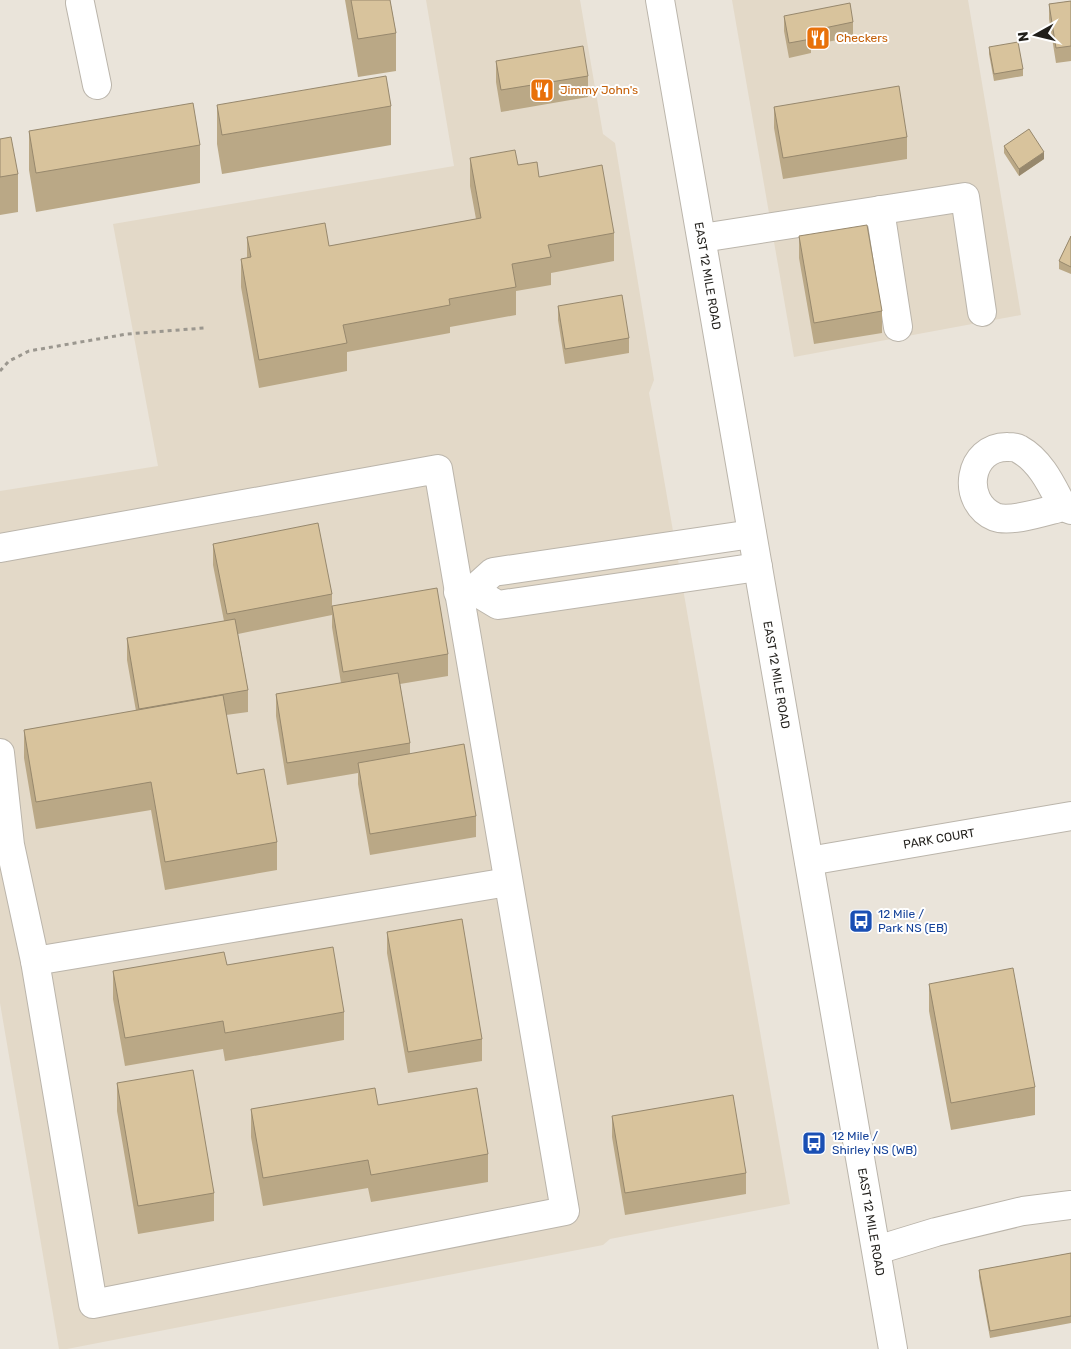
<svg xmlns="http://www.w3.org/2000/svg" width="1071" height="1349" font-family="Rubik,sans-serif">
	<rect width="100%" height="100%" fill="#eae4da"/>
	<path fill="#e3d9c8" d="M426 0H580L603 134 615 143 654 380 649 393 790 1204 610 1239 603 1245 67 1349H59L0 1003V491L158 466 113 224 454 166Z
		M732 0H968L1021 315 794 357Z"/>
	<g fill="none" stroke-linecap="round" stroke-linejoin="round">
		<g stroke="#bbb5ab" stroke-width="30">
			<g id="minor">
				<path d="M80 3 97 85"/>
				<path d="M880 210 898 327"/>
				<path d="M702 238 965 197 982 312"/>
				<path d="M1063 507C1052 486 1041 461 1019 449 1016 447 1012 447 1008 447 968 446 960 502 995 517 1011 523 1046 511 1063 507L1071 510"/>
				<path d="M0 548 438 469 565 1211 93 1304 35 961 10 845 0 753"/>
				<path d="M473 590 498 605 758 567"/>
				<path d="M458 592 473 590 493 572 752 534"/>
				<path id="s1" d="M809 861 1071 816"/>
				<path d="M35 961 508 882"/>
				<path d="M877 1250 936 1232 1023 1211 1071 1205"/>
			</g>
		</g>
		<g stroke="#bbb5ab" stroke-width="30">
			<g id="major">
				<path id="s2" d="M660 0 893 1349"/>
			</g>
		</g>
		<path stroke="#9b978f" stroke-width="3" stroke-dasharray="4 4" stroke-linecap="butt" d="M0 371 9 361 29 351 127 334 204 328"/>
		<use href="#minor" stroke="#fff" stroke-width="28"/>
		<use href="#major" stroke="#fff" stroke-width="28"/>
	</g>
	<path fill="#baa886" d="M345 0H390L396 33V71L358 77Z
		M1071 1V61L1056 63 1049 19V4Z
		M784 16 853 22V37L811 45V53L789 58 784 31Z
		M989 47 1023 69V76L994 81 989 54Z
		M496 61 588 76V97L501 112 496 82Z
		M217 105 391 106V145L222 174 217 144Z
		M774 107 907 137V159L783 179 774 128Z
		M29 131 200 145V183L36 212 29 170Z
		M0 139 18 174V212L0 215Z
		M1004 146 1044 159 1019 176 1004 153Z
		M470 158 518 165 539 177 614 233V261L551 273V285L516 291V315L450 327V333L347 352V371L259 388 241 287V259L247 258V237L329 246 476 219 470 186Z
		M799 236 882 311V333L814 344 799 258Z
		M1071 236V274L1059 269V261Z
		M558 306 629 338V353L565 364 558 320Z
		M213 544 332 594V606L448 654V676L400 684 410 743V754L476 816V837L370 855 358 784V773L287 785 276 716V694L341 683 332 627V615L238 634 248 690V712L226 715 237 774 277 842V870L165 890 151 810 36 829 24 758V730L136 711 127 660V638L224 621 213 565Z
		M387 932 482 1039V1061L408 1073 387 953Z
		M227 965 344 1012V1040L225 1061 223 1049 125 1066 113 999V971Z
		M929 984 1035 1087V1115L951 1130 929 1011Z
		M117 1083 214 1193V1221L138 1234 117 1111Z
		M378 1105 488 1154V1182L371 1202 368 1188 263 1206 251 1137V1109Z
		M612 1116 746 1173V1194L625 1215 612 1137Z
		M1071 1253V1323L990 1338 979 1277V1270Z"/>
	<path fill="#97886d" d="M1044 152V159L1019 176V169Z"/>
	<path fill="#d8c39c" stroke="#97886d" d="M351 0H390L396 33 358 39Z
		M1071 1V46L1056 48 1049 4Z
		M850 3 853 22 810 31 811 39 789 43 784 16Z
		M1018 42 1023 69 994 74 989 47Z
		M583 46 588 76 501 90 496 61Z
		M386 76 391 106 222 135 217 105Z
		M899 86 907 137 783 158 774 107Z
		M193 103 200 145 36 173 29 131Z
		M1029 129 1044 152 1019 169 1004 146Z
		M11 137 18 174 0 177V139Z
		M515 150 518 165 537 162 539 177 602 165 614 233 548 245 551 257 512 264 516 287 449 299 450 305 343 325 347 343 259 360 241 259 251 257 247 237 325 223 329 246 481 218 470 158Z
		M867 225 882 311 814 323 799 236Z
		M1071 236V267L1059 261Z
		M622 295 629 338 565 349 558 306Z
		M318 523 332 594 227 614 213 544Z
		M437 588 448 654 343 672 332 606Z
		M235 619 248 690 139 709 127 638Z
		M398 673 410 743 287 763 276 694Z
		M223 695 237 774 264 769 277 842 165 862 151 782 36 802 24 730Z
		M464 744 476 816 370 834 358 763Z
		M462 919 482 1039 408 1052 387 932Z
		M333 947 344 1012 225 1033 223 1021 125 1038 113 971 224 952 227 965Z
		M1013 968 1035 1087 951 1103 929 984Z
		M193 1070 214 1193 138 1206 117 1083Z
		M375 1088 378 1105 477 1088 488 1154 371 1175 368 1160 263 1178 251 1109Z
		M733 1095 746 1173 625 1193 612 1116Z
		M1071 1253V1316L990 1331 979 1270Z"/>
	<defs>
		<g id="restaurant-square" transform="scale(1.25)"><rect x="-9" y="-9" width="18" height="18" rx="4" fill="#e8710a" stroke="#fff"/><path d="M-5-6h1v4h1v-4h1v4h1v-4h1v5L-1.5 .5V6h-2V.5L-5-1ZM5-6V6H3V1.5H1.5Q1.5-4 5-6Z" fill="#fff"/></g>
		<g id="bus-square" transform="scale(1.25)"><rect x="-9" y="-9" width="18" height="18" rx="4" fill="#1a4fb4" stroke="#fff"/><path d="M-5-6H5V4H4V6H2V4H-2V6H-4V4H-5ZM-3.5-4V0h7V-4ZM-3.5 1.2v1.5H-2V1.2ZM2 1.2v1.5H3.5V1.2Z" fill="#fff"/></g>
	</defs>
	<g fill-rule="evenodd">
		<use href="#restaurant-square" x="818" y="38"/>
		<use href="#restaurant-square" x="542" y="90"/>
		<use href="#bus-square" x="861" y="921"/>
		<use href="#bus-square" x="814" y="1143"/>
	</g>
	<g text-anchor="middle" stroke-width="4" stroke-linejoin="round" paint-order="stroke">
		<g font-size="12" fill="#c56008" stroke="#fff" text-anchor="start">
			<text x="836" y="42">Checkers</text>
			<text x="560" y="94">Jimmy John's</text>
		</g>
		<g font-size="12" fill="#211f1b" stroke="#fff">
			<text dy="4" stroke="none"><textPath href="#s2" startOffset="280">EAST 12 MILE ROAD</textPath></text>
			<text dy="4" stroke="none"><textPath href="#s2" startOffset="685">EAST 12 MILE ROAD</textPath></text>
			<text dy="4" stroke="none"><textPath href="#s1" startOffset="132">PARK COURT</textPath></text>
			<text dy="4" stroke="none"><textPath href="#s2" startOffset="1240">EAST 12 MILE ROAD</textPath></text>
		</g>
		<g font-size="12" fill="#164399" stroke="#fff" text-anchor="start">
			<text x="878" y="918">12 Mile /<tspan x="878" dy="14">Park NS (EB)</tspan></text>
			<text x="832" y="1140">12 Mile /<tspan x="832" dy="14">Shirley NS (WB)</tspan></text>
		</g>
	</g>
	<g transform="translate(1036 35) rotate(262)" stroke="#ffffff" stroke-width="4" paint-order="stroke">
	<path d="M0-4L9 19L0 12L-9 19Z" fill="#211f1b"/>
	<text y="-8" font-size="14" font-weight="bold" text-anchor="middle" fill="#211f1b">N</text>
	</g>
</svg>
